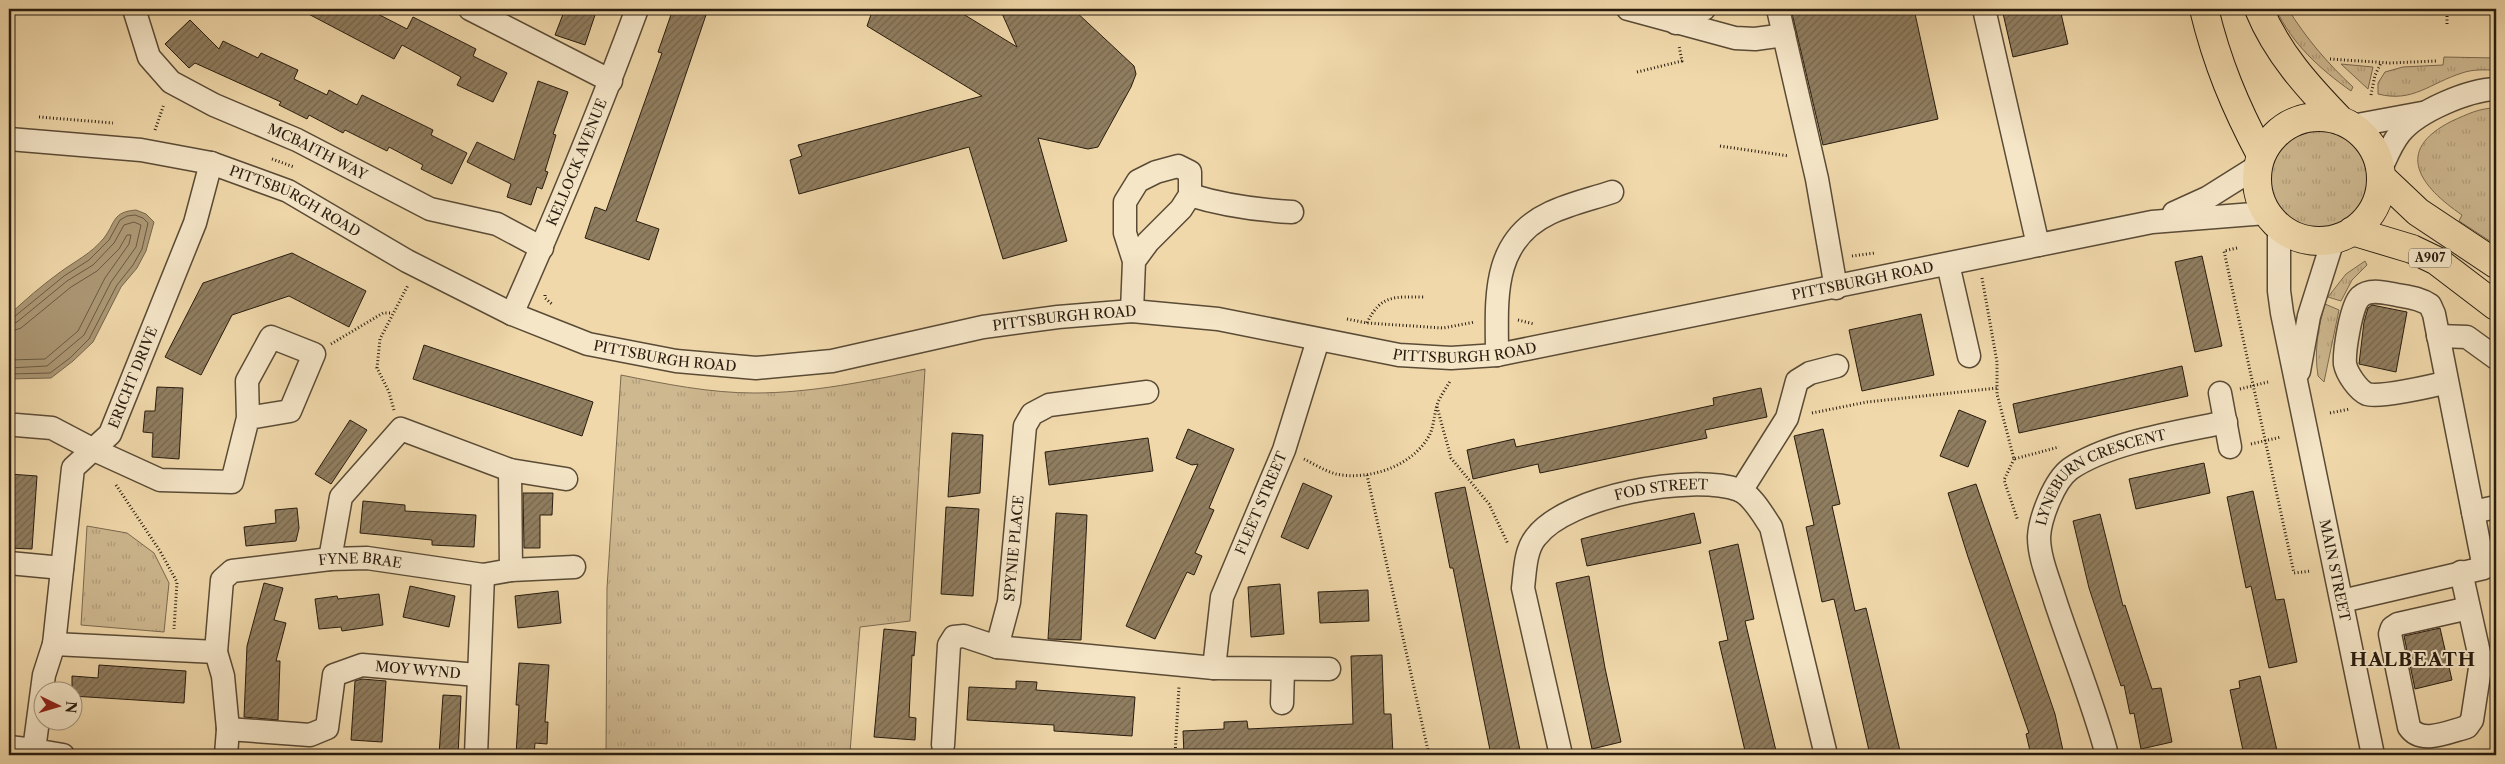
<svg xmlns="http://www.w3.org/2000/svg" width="2505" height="764" font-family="'Libre Caslon Text',serif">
	<defs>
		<pattern id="grass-tufts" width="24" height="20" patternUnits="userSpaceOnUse" patternTransform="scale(1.25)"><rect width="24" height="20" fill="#ceb890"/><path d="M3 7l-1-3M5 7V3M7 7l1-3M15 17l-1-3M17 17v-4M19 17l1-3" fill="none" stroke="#b19e7b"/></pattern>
		<pattern id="building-hatch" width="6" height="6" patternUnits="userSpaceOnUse" patternTransform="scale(1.25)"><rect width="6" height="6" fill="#907e60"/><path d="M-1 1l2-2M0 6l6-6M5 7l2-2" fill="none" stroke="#76664e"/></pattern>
	</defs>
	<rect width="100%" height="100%" fill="#f0d8aa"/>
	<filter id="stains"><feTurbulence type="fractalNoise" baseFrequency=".004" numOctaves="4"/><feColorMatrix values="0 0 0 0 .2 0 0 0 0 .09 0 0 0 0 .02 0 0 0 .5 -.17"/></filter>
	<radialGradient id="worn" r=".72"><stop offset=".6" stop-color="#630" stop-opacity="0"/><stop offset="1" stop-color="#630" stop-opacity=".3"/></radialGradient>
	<path fill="url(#grass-tufts)" stroke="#7b6a50" d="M2276 9H2288C2306 38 2328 64 2353 87L2351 91C2320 69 2292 44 2276 9Z
		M2444 57 2496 58V70C2485 70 2473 69 2462 73 2430 83 2413 103 2378 94V83L2385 72 2403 67 2443 65Z
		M2341 64 2373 67 2368 89Z
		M2496 108V245L2459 221 2462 215C2421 187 2392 151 2452 121 2468 114 2479 108 2496 108Z
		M2270 180a49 49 0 1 1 98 0a49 49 0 1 1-98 0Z
		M2365 261 2367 265 2352 280 2341 301 2328 297 2346 274Z
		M2325 304 2339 310 2324 382 2318 376C2314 351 2318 328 2325 304Z
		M925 369 910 621 860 627 850 752 899 755H606L607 588 621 375C665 384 710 393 754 393 812 393 869 381 925 369Z
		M87 526 127 533 154 553 169 583 164 632 81 625Z"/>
	<path fill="#ac9875" stroke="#77664c" d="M136 210 146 214 154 222 146 251 137 268 121 287 93 342 73 361 51 378 9 379V315C25 300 41 286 59 273 75 261 91 254 104 238 116 222 112 212 136 210Z"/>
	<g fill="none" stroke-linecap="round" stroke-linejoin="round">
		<path stroke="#6a5a42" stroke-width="1" d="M9 318 14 317 64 276 89 260 109 240 120 220 127 216 135 215 143 218 148 223 142 249 133 265 117 285 89 339 70 358 50 373 9 374
			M9 325 17 322 67 281 93 265 114 243 124 225 134 222 141 225 136 247 111 282 84 335 47 366 9 368
			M9 332 21 328 71 287 97 271 119 249 127 235H131L129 244 105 278 78 331 45 359 9 360"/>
	</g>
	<path fill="url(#building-hatch)" stroke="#281c0f" d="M299 9H368L407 29 413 17 476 49 473 56 507 73 493 102 457 85 461 77 402 45 394 59Z
		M565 9H597L585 45 555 35Z
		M673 9H708L636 221 659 229 649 260 585 238 595 207 606 211 662 53 658 52Z
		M873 9H955L1017 47 1000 9H1073L1134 66 1136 74 1131 87 1098 147 1088 149 1038 138 1067 241 1003 259 969 147 799 194 790 160 802 156 798 145 982 96 867 26Z
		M1791 9H1914L1938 119 1823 145Z
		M2002 9H2060L2068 44 2013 57Z
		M190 20 219 49 223 41 258 58 261 53 298 70 294 79 327 95 329 90 357 105 362 95 433 130 431 135 467 153 452 184 421 169 423 165 389 147 387 151 345 130 343 133 309 115 307 119 279 105 281 102 195 63 189 68 165 44Z
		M538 81 568 92 553 134 556 135 545 171 548 172 542 189 537 187 531 205 507 197 511 184 467 162 477 142 514 160Z
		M292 253 366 291 349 327 289 296 232 315 201 375 165 357 203 283Z
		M2202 256 2222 346 2195 352 2175 262Z
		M2372 305 2407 312 2396 372 2359 364 2364 322 2368 308Z
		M1921 314 1934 375 1862 391 1849 330Z
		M424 345 593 402 582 436 413 379Z
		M2182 366 2188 396 2019 433 2013 404Z
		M157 387 183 388 179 459 152 457 153 433 143 432 145 411H155Z
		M1761 388 1767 417 1705 430 1707 438 1540 473 1538 464 1473 479 1467 450 1514 439 1516 447 1608 428 1714 405 1713 398Z
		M1959 410 1986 421 1968 467 1940 456Z
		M350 420 367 430 331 484 315 474Z
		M1188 429 1234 449 1209 508 1214 510 1195 553 1202 556 1194 575 1187 572 1155 639 1126 626 1198 464 1192 465 1176 458Z
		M1823 429 1840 504 1832 506 1855 611 1866 608 1901 755H1870L1834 599 1822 602 1806 527 1814 525 1794 436Z
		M952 433 983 435 980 493 948 497Z
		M1148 438 1153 471 1049 485 1045 452Z
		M2204 463 2210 493 2136 509 2129 479Z
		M9 474 37 476 32 549 9 548Z
		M1303 483 1332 496 1308 549 1281 537Z
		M1976 484 2055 714 2064 755H2031L2026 734 2029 733 1968 557 1948 493Z
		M1465 487 1521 755H1491L1453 568H1450L1435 493Z
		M2253 491 2276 600 2284 599 2297 662 2269 668 2251 586 2246 588 2227 497Z
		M523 493H553L552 515H540V548H524Z
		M363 501 405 505V511L476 515 474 547 432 545V540L360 533Z
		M946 507 979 509 973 596 941 594Z
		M297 508 299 528 296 541 246 546 244 527 276 523 275 510Z
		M1056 513 1087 515 1081 640 1048 639Z
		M1694 513 1701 543 1587 566 1581 539Z
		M2100 514 2123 606 2125 605 2152 689 2161 688 2172 742 2141 749 2134 713 2130 714 2124 685 2121 686 2089 588 2073 521Z
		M1738 544 1754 619 1745 621 1777 755H1746L1719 642 1728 640 1709 551Z
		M1589 576 1605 668 1621 742 1592 749 1556 583Z
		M264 583 283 588 274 620 286 623 276 661H280L278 720 244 717 247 646Z
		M1280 584 1284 634 1251 637 1248 587Z
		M410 586 455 596 449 627 403 617Z
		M1368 590 1369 621 1320 623 1318 592Z
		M558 591 561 623 518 628 515 596Z
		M379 594 383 625 342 631 341 627 319 629 315 599 337 596 338 599Z
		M2440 628 2452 680 2415 689 2404 636Z
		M884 629 916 632 914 656 912 655 909 717 916 718 915 740 874 737Z
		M1382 655 1384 714H1391L1393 755H1184L1183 731 1224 729V722L1247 721 1248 729 1353 724 1351 656Z
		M519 663 549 665 545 722H548L547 744 535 743 534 755H516L519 705H516Z
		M99 665 186 671 184 703 72 696V676L98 678Z
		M2260 676 2278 755H2244L2230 690 2240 688 2239 681Z
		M362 679 386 681 382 742 351 740 355 681Z
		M1016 681 1037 682 1036 690 1135 697 1132 736 1054 731V725L967 720 969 687 1016 689Z
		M443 695 461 696 458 755H439Z"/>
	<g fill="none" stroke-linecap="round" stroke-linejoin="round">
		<g stroke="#5a4b36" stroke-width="25">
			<g id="minor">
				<path id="s1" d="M134 9 149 57 171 82 214 105 297 140 430 209 497 224 542 248"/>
				<path d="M470 9 611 81"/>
				<path d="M1628 9 1735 38 1755 39 1784 35"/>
				<path d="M1778 9 1817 179 1836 288"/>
				<path d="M1984 9 2038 245"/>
				<path d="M1676 23 1693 11 1704 9"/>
				<path d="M2352 126 2422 113"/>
				<path id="s2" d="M9 139 141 150 211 163 288 191 407 261 512 314 588 344 676 361 756 368 832 361 983 327 1058 317 1132 311 1218 319 1399 355 1451 358 1497 355 2152 222 2266 213"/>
				<path d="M2380 171C2386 158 2391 144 2400 133 2418 111 2468 90 2496 89"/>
				<path d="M1190 195C1225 206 1256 210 1292 212"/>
				<path d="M2174 213 2207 198 2258 166"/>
				<path id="s3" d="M2279 227V291L2282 313 2373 755"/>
				<path d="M1948 264 1969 356"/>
				<path d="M1132 311 1134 261 1125 233V202L1138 181 1156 172 1178 166 1190 172V195L1181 209 1148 242 1134 261"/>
				<path id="s4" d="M512 314C557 213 599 112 637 9"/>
				<path d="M2438 336 2467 337 2496 358"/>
				<path d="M1318 340 1284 450 1222 597 1214 668 1329 669"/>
				<path d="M1497 355C1497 301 1490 241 1550 213 1569 204 1591 199 1612 192"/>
				<path d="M2299 371 2309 316 2333 240"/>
				<path d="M2220 393 2230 447"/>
				<path d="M16 425 52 428 92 449 160 480 232 482 248 418 247 381 271 337 314 354 290 411 248 418"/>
				<path d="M510 470 511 570"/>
				<path d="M1741 491 1787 418 1797 381 1810 373 1837 366"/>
				<path d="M2473 512 2496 507"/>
				<path d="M330 559 341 497 401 429 510 470 566 479"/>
				<path d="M9 563 62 568"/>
				<path d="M2461 572 2481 662 2472 720 2467 727C2448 732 2421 745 2409 727L2390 634 2392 628 2398 624 2469 608"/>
				<path d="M2342 601 2484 568 2434 314 2430 305C2420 298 2408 297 2397 295 2386 293 2370 288 2360 297 2351 306 2344 351 2345 364 2347 374 2358 390 2367 394 2379 398 2433 386 2447 382"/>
				<path d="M54 644 216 652"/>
				<path d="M997 647 1214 668"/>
				<path d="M1282 703 1283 670"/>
				<path id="s5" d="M228 729 310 735 327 728 334 675 362 665 477 675"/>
				<path id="s6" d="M943 745 949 645 954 637 964 636 997 647 1009 602 1025 426 1032 414 1049 405 1147 392"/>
				<path d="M9 747 34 750"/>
				<path id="s7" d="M63 755 34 750 44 675 54 644 73 468 110 434 195 223 211 163"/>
				<path id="s8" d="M226 755 228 729 223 676 216 652 222 580 232 571 330 559 367 558 483 575 511 570 574 567"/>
				<path d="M476 755 483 575"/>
				<path id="s9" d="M1561 755 1523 588C1525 572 1525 550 1536 537 1567 496 1691 473 1739 490 1752 495 1763 515 1771 527L1826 755"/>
				<path id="s10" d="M2107 755C2093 702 2072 652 2055 600 2049 580 2039 558 2039 537 2040 518 2054 481 2070 469 2109 442 2179 432 2226 422"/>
			</g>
		</g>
		<g stroke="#281c0f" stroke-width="30">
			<path id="major" d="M2204 9C2217 63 2235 106 2261 155
				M2259 9C2277 53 2308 87 2341 121
				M2257 179a62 62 0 1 1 124 0a62 62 0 1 1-124 0Z
				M2381 177 2418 212 2496 264
				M2352 231 2412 249 2437 261 2496 306"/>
		</g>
		<path stroke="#281c0f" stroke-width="3" stroke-dasharray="1 2.5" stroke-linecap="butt" d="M2447 24V9
			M2330 59 2390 63 2436 61
			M1637 72 1682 61 1679 46
			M2371 95 2375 75 2381 63
			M39 117 113 123
			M155 130 164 104
			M1720 146 1789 156
			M272 159 294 167
			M2237 248 2224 251 2294 573 2311 571
			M1852 256 1875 253
			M1982 278 1997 362V394L2014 459 2059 447
			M545 295V298L553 305
			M1347 319 1367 323 1443 328 1475 322
			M1518 320 1534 324
			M1367 323C1381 294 1395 297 1424 297
			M331 344 383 313H392
			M2240 389 2268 382
			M1437 407 1451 458 1489 504 1508 544
			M394 410 389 392 377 368 380 339 408 285
			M1812 413 1867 402 1997 388
			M2330 413 2350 409
			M2251 444 2281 437
			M1304 459C1314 464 1325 471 1336 474 1369 481 1414 466 1430 434 1434 425 1434 415 1437 405 1440 396 1446 389 1450 381
			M2014 459 2004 480 2018 521
			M1367 475 1429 755
			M116 485 160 551 177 582 174 629
			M1175 755 1179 686"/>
		<use href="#minor" stroke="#f5e6c8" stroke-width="22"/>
		<use href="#major" stroke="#f0d8aa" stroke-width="28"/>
	</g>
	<g text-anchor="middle" stroke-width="4" stroke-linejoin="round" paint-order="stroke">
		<rect fill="#f5e6c8" stroke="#665946" stroke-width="1" x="2409" y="248.5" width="42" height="19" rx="4"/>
		<g font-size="12" font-weight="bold" fill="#281c0f">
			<text x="2430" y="262">A907</text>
		</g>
		<g font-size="14" fill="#281c0f" stroke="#f5e6c8">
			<text dy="5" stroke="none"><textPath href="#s1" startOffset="246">MCBAITH WAY</textPath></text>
			<text dy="5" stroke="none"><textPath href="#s4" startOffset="165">KELLOCK AVENUE</textPath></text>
			<text dy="5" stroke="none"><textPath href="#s2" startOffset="296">PITTSBURGH ROAD</textPath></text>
			<text dy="5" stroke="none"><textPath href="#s2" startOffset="1916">PITTSBURGH ROAD</textPath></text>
			<text dy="5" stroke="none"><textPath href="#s2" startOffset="1106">PITTSBURGH ROAD</textPath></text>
			<text dy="5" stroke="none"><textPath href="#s2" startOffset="1511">PITTSBURGH ROAD</textPath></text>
			<text dy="5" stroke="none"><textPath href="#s2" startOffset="701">PITTSBURGH ROAD</textPath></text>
			<text dy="5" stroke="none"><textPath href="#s7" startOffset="426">ERICHT DRIVE</textPath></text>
			<text dy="5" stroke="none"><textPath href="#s10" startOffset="324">LYNEBURN CRESCENT</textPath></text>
			<text dy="5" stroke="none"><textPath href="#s9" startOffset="362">FOD STREET</textPath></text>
			<text transform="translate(1261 503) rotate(-67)" y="5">FLEET STREET</text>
			<text dy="5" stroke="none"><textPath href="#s6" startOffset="255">SPYNIE PLACE</textPath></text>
			<text dy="5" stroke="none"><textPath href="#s8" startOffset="319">FYNE BRAE</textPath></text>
			<text dy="5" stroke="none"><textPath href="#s3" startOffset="349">MAIN STREET</textPath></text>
			<text dy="5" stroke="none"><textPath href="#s5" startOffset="240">MOY WYND</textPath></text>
		</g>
		<g font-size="19" font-weight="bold" letter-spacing="1" fill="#281c0f" stroke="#f5e6c8">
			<text x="2413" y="666">HALBEATH</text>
		</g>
	</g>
	<rect width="2505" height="764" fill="none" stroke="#f0d8aa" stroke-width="30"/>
	<rect x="10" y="10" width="2485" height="744" fill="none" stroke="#281c0f" stroke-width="2.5"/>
	<rect x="15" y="15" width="2475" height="734" fill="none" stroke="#281c0f"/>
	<g transform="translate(58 706) rotate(95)"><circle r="24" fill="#f5e6c8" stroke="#a3957e"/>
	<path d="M0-4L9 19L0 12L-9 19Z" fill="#8f2418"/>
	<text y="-8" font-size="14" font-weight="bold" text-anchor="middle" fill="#281c0f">N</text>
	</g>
	<rect width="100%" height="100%" filter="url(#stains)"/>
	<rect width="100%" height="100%" fill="url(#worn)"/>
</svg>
